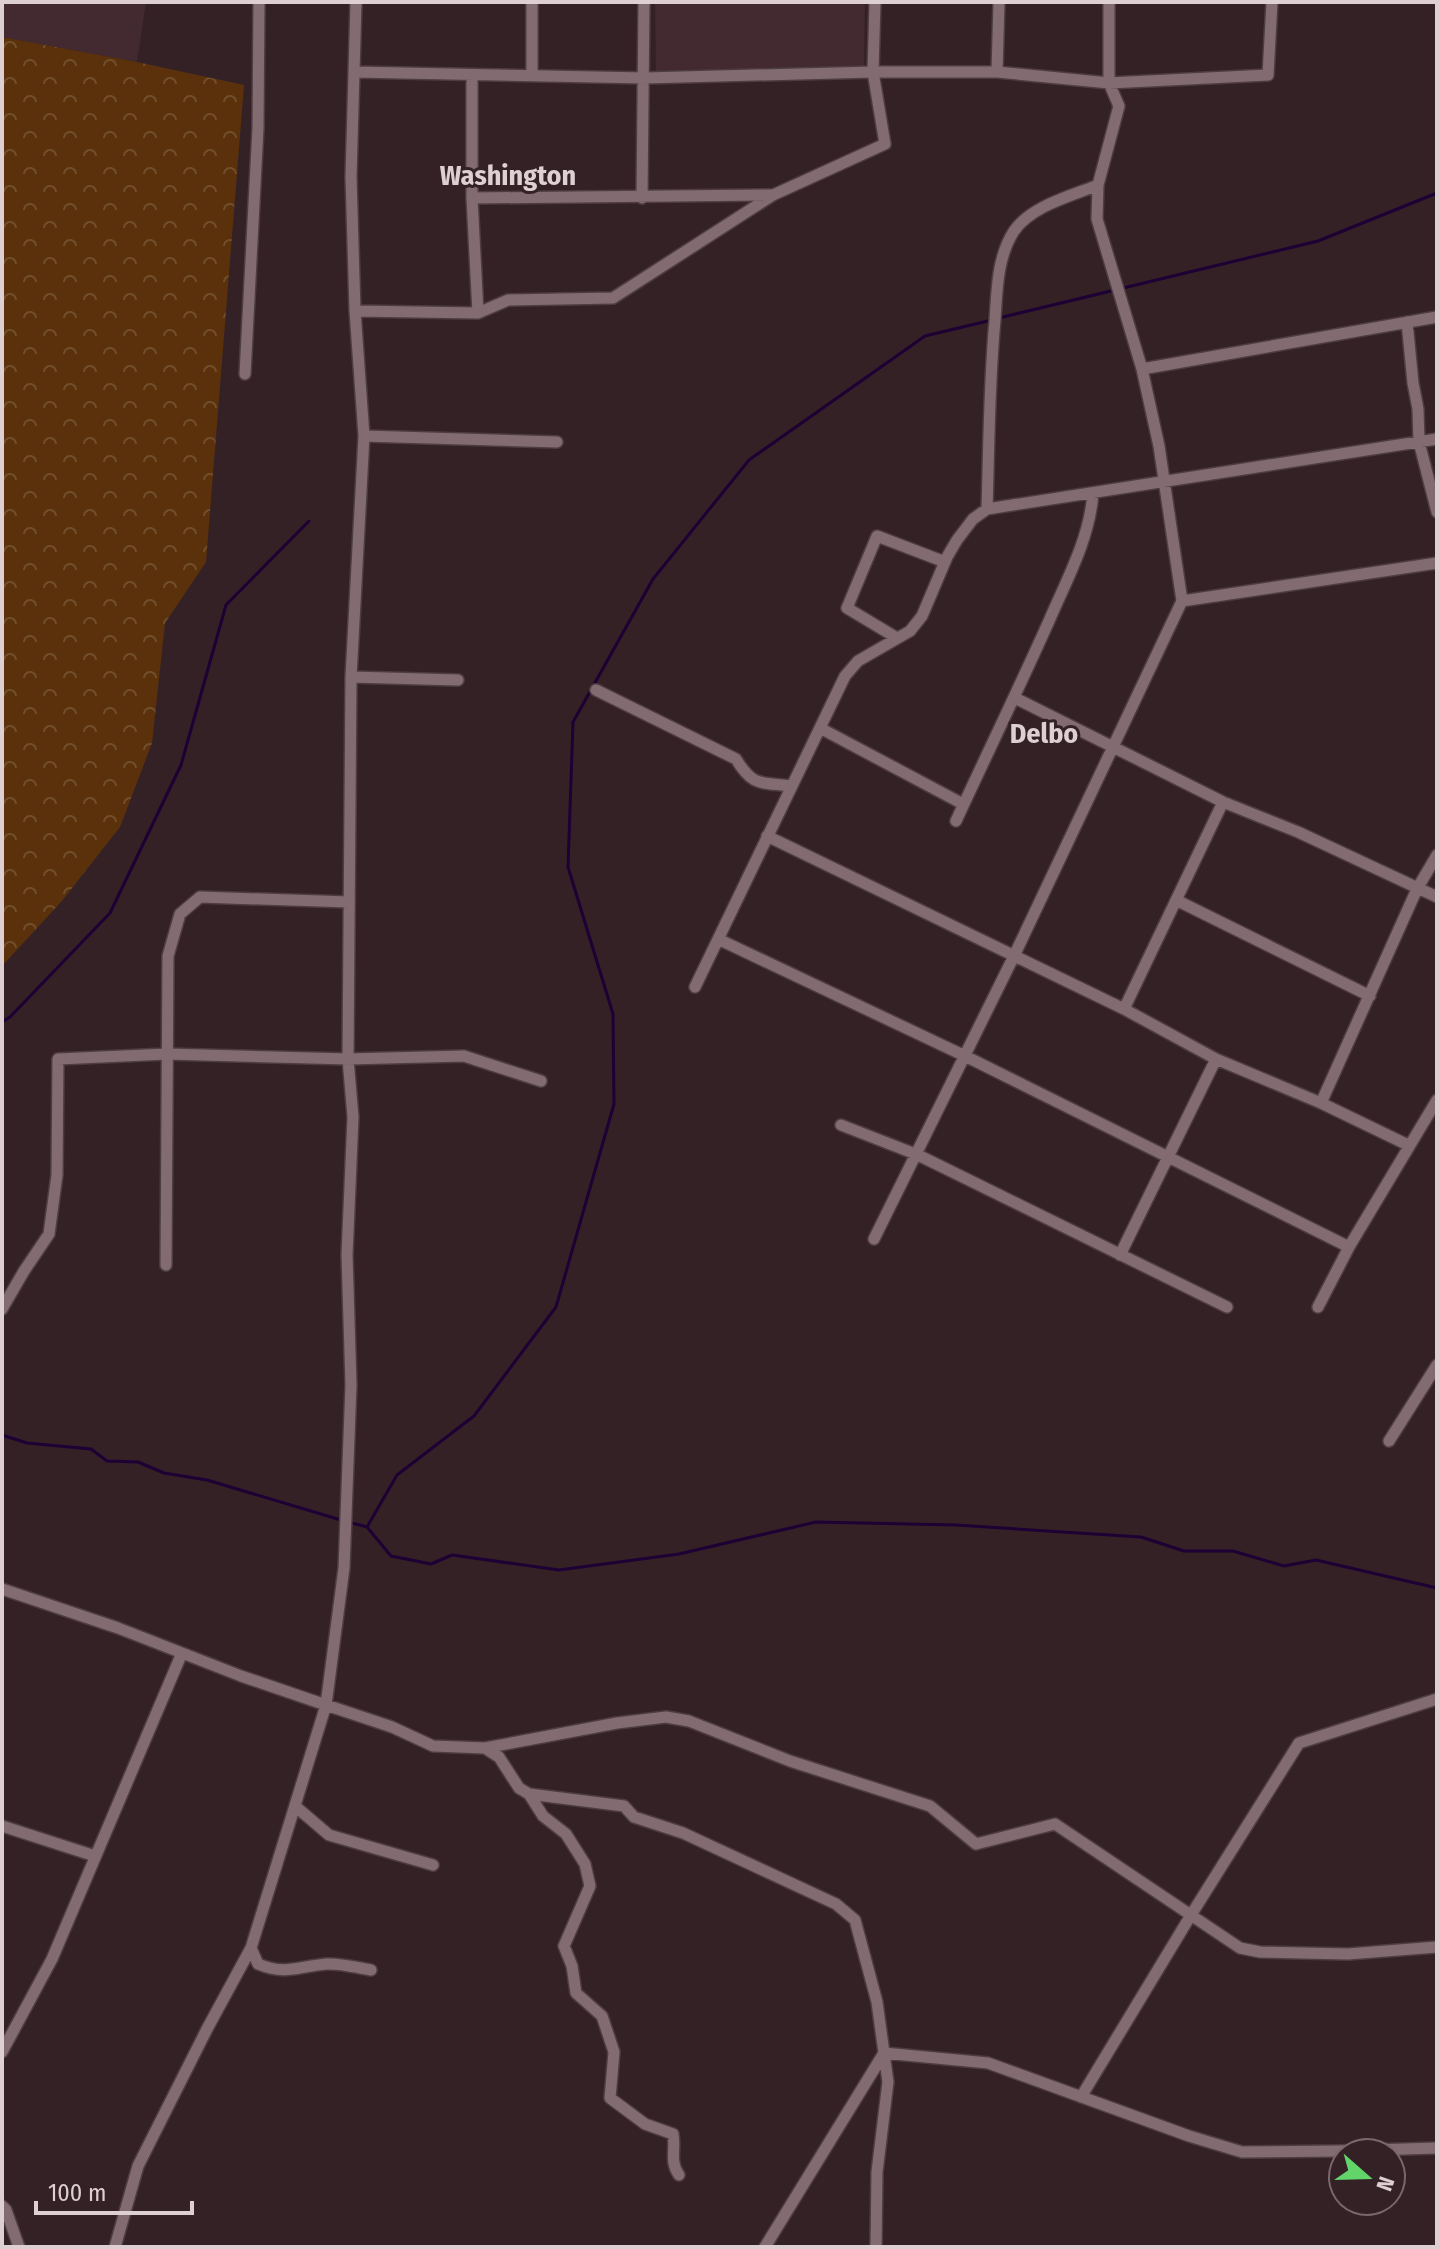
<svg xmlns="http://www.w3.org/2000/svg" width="1439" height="2249" font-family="'Fira Sans Condensed',sans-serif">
	<defs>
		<pattern id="forest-crowns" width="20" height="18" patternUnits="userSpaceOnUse" patternTransform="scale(2)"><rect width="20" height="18" fill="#5a310a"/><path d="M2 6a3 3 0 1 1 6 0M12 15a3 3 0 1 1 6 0" fill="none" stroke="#714e2d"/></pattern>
	</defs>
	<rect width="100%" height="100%" fill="#342126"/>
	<path fill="#432930" d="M2 2H146L137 62 2 37Z
		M655 2H865L864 70 656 71Z"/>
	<path fill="url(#forest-crowns)" d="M2 37 137 62 244 85 206 562 165 623 152 743 120 827 61 902 2 966Z"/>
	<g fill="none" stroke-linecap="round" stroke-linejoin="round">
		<path stroke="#1d0034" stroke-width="3" d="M999 318 1318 241 1437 193
			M2 1022 10 1017 110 913 181 765 226 605 309 521
			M2 1435 27 1443 91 1449 107 1461 138 1462 164 1473 207 1480 341 1520
			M348 1522 367 1527 391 1556 431 1564 452 1555 559 1570 679 1554 816 1522 956 1525 1141 1537 1184 1551H1233L1284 1566 1316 1560 1437 1588
			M367 1527 397 1475 474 1416 556 1307 614 1104 613 1014 568 867 573 722 653 579 749 460 925 336 992 320"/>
		<g stroke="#4d3d42" stroke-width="14">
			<path id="minor" d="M356 2 351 177 355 311 364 436 351 677 348 1059 353 1117 347 1255 351 1385 344 1568 326 1705 392 1727 433 1746 485 1748 499 1757 519 1788 529 1794 624 1806 634 1817 683 1833 836 1904 855 1920 877 2002 888 2082 877 2172 876 2247
				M355 72 645 78 873 72H997L1109 83 1268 75 1272 2
				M997 72 999 2
				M532 74V2
				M472 75V198L478 313
				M472 198 771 195
				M642 198 644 2
				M355 311 478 313 508 300 613 298 773 195 885 144 873 72 875 2
				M1407 322 1413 383 1418 409 1419 442 1437 512
				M1142 369 1437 317
				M245 374 258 128 259 2
				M364 436 557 442
				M987 509C989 446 989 383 995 320 997 291 997 257 1014 231 1031 206 1071 196 1098 185
				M1182 601 1437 563
				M897 638 847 608 877 536 945 562
				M351 677 458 680
				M596 690 736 759C753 787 760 782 791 786
				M1015 698 1223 802 1298 832 1437 897
				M820 728 963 804
				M956 821C987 754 1019 688 1049 621 1067 579 1089 540 1093 494
				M767 836 1124 1009 1216 1059 1321 1103 1408 1145
				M1176 900 1370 996
				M718 939 965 1056 1349 1247
				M695 987 845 676 858 661 910 631 922 616 947 557 957 540 973 519 987 509 1437 439
				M1124 1009 1223 802
				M1321 1103 1417 889 1437 855
				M841 1125 918 1155 1227 1307
				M874 1239 1014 956 1182 601 1159 446 1142 369 1097 219 1098 185 1119 106 1109 83V2
				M1120 1255 1216 1059
				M166 1265 168 956 180 914 200 897 349 902
				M1318 1307 1349 1247 1437 1100
				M2 1309 24 1271 49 1234 57 1175 58 1059 167 1054 348 1059 464 1056 541 1081
				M1389 1441 1437 1365
				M2 1589 118 1628 241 1676 326 1705 251 1948 207 2029 138 2166 115 2247
				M485 1748 617 1723 666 1717 689 1721 790 1761 930 1806 976 1844 1055 1824 1240 1948 1260 1952 1348 1954 1437 1947
				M529 1794 543 1816 566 1834 585 1864 590 1886 564 1946 572 1966 576 1993 602 2016 614 2052 610 2098 645 2124 673 2134C676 2151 669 2160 679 2175
				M295 1806 329 1835 433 1865
				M2 1826 95 1856
				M251 1948 258 1964C287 1976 299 1966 327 1964 341 1963 357 1968 371 1970
				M2 2052 52 1959 182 1653
				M1081 2097 1191 1915 1299 1743 1437 1699
				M2 2206 6 2210 19 2247
				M765 2247 884 2053 988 2063 1189 2136 1242 2152 1338 2151 1437 2148"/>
		</g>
		<use href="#minor" stroke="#826b71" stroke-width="11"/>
	</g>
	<g text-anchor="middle" stroke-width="6" stroke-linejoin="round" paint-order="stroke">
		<g font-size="28" font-weight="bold" fill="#ddcfd2" stroke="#342126">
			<text x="508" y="185">Washington</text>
			<text x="1044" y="743">Delbo</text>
		</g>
	</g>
	<rect width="1439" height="2249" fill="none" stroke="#ddcfd2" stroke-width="8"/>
	<g transform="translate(1367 2177) rotate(110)"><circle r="38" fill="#342126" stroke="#78676b" stroke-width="2"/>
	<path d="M0-6L14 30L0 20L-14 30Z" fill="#61d46a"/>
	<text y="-12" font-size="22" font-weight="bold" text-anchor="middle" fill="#ddcfd2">N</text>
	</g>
	<path d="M36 2201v12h156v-12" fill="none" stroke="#ddcfd2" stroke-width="4"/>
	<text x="48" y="2201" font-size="24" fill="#ddcfd2" stroke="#342126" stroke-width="6" paint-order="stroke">100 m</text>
</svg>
